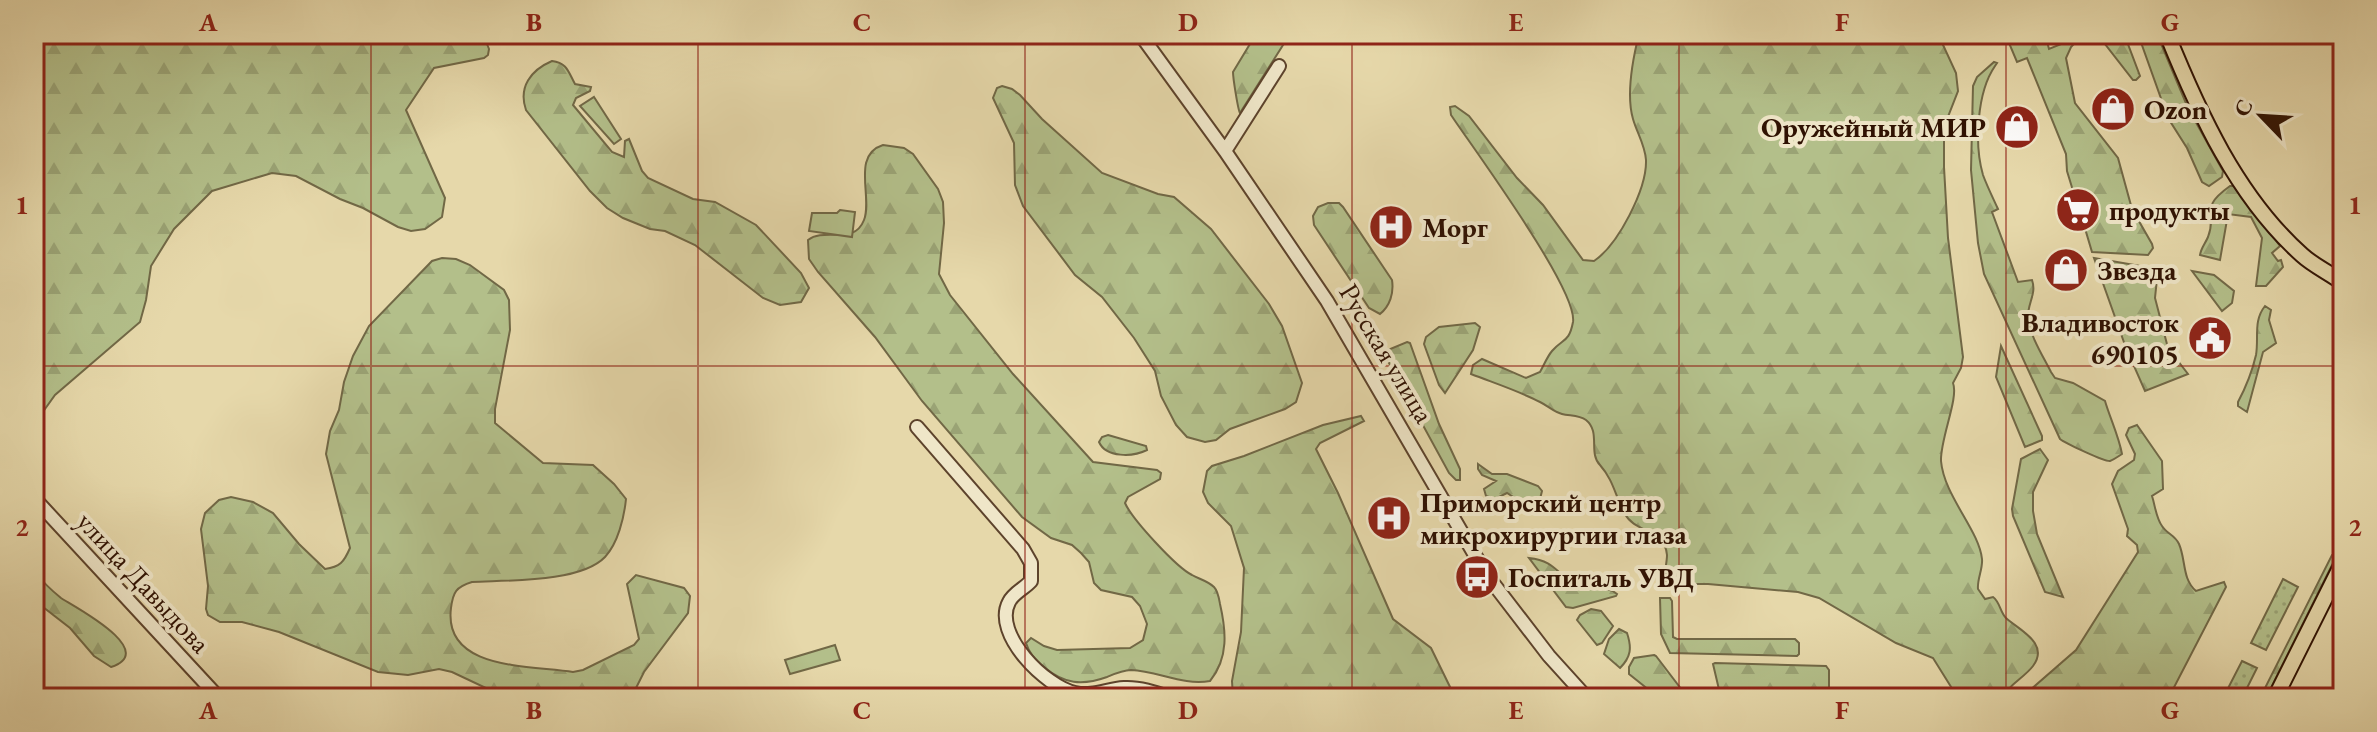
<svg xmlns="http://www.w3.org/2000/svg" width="2377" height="732" font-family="'EB Garamond',serif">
	<defs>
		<pattern id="grass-dots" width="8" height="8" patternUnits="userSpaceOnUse" patternTransform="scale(2)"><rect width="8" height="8" fill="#b3bf8a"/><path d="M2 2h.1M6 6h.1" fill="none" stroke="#9aa375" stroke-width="1.8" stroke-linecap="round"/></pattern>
		<pattern id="forest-firs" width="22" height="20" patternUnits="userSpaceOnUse" patternTransform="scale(2)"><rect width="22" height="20" fill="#b3bf8a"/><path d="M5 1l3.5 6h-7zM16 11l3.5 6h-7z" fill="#9aa375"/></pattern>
	</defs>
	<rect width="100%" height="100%" fill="#e6d8aa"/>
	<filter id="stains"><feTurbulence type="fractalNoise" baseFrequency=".0025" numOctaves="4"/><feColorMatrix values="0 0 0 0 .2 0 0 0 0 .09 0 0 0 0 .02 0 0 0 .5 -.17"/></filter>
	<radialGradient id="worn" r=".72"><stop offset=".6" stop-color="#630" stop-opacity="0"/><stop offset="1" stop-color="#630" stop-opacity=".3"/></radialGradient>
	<path fill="url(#grass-dots)" stroke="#716846" stroke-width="2" d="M2283 579 2298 587 2266 650 2251 643Z
		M2242 661 2257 668 2242 698H2223Z"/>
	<path fill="url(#forest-firs)" stroke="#716846" stroke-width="2" d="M34 34H483L489 49 488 55 484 58 434 68 406 110 445 198 442 217 425 229 411 231 398 227 363 208 340 199 296 176 272 173 212 191 174 229 151 266 146 300 140 322 55 395 40 416 34 418Z
		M1256 34H1290L1240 113C1238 110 1233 78 1233 72Z
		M1639 34H1938L1956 73 1958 91 1944 127V167L1948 238 1963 357 1961 368 1953 383C1959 398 1940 439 1941 461 1944 496 1979 530 1982 559 1983 569 1977 579 1978 589L1985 599 1993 597C2000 602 2000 612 2006 618 2019 630 2050 643 2033 666 2024 678 2009 684 2002 698H1958L1933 658 1896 643 1819 598 1798 592 1708 584H1670L1665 580C1664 572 1667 563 1667 555 1665 529 1635 533 1625 514 1615 496 1614 481 1600 465 1588 453 1601 432 1586 420 1579 415 1570 416 1562 414 1554 412 1548 406 1540 402 1519 391 1494 383 1471 374L1473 365 1482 359 1526 378 1540 372C1544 365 1547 357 1552 351 1563 338 1569 343 1573 322 1578 290 1473 148 1451 115L1450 107 1455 106 1469 116 1517 178 1543 205 1583 260 1594 261C1618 245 1647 189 1646 160 1645 145 1637 133 1633 119 1626 95 1633 58 1639 34Z
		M2008 34H2045L2049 49 2081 36 2071 47 2066 58 2075 103 2118 158 2132 209 2152 244 2153 248 2148 255 2092 252 2084 225 2090 220 2082 193 2074 194 2067 171 2066 154 2027 58 2017 62 2009 43Z
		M2138 34H2157L2188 108 2223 171 2222 177 2209 186 2202 182 2187 148 2168 118Z
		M2119 35 2126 39 2140 76 2136 80H2133L2105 44 2106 41Z
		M552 61C567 63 568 71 575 84L591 87 590 91 576 98 573 105 612 152 624 157 625 141 629 139 642 171 648 178 693 199 715 202 756 225 801 273 809 288 801 302 780 305 763 298 695 245 665 231 650 229 623 218 607 208 590 191 526 110C518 87 531 70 552 61Z
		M1994 62 1997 63 1995 66C1977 92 1974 144 1983 175 1987 186 1993 198 1998 209L1992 212 2018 282 2032 280C2037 294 2027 304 2028 318 2030 336 2043 356 2051 372L2055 378 2073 383 2105 401C2110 418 2119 437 2122 454 2119 456 2113 460 2110 461 2105 462 2065 443 2060 439L1984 274 1978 243 1971 170 1973 86 1977 77Z
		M1002 86 1012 89 1020 95 1042 119 1102 173 1158 194 1174 197 1211 229 1269 304 1282 326 1302 383 1296 402 1285 409 1230 429 1216 440 1205 442 1187 437 1176 425 1161 396 1155 371 1134 338 1102 297 1075 275 1023 206 1015 185 1014 143 993 98 997 88Z
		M883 145 904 148 913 154 938 189 943 202 944 223 939 274 950 295 1013 374 1093 462 1157 470 1161 473 1160 479 1128 497 1125 503C1132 519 1176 567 1192 575 1199 579 1208 581 1214 587 1218 591 1219 598 1220 604 1226 630 1229 658 1210 681 1183 686 1158 671 1131 670 1123 670 1114 674 1107 677 1082 686 1064 684 1044 667 1036 661 1029 653 1026 643L1031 638 1044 646 1057 650 1130 648 1143 640 1147 624 1140 606 1132 597 1101 590 1094 583 1089 562 1081 553 1072 545 1051 538 1022 517 922 401 875 337 818 272 809 259 808 240C825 227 854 246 864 220 873 198 851 155 883 145Z
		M2230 186H2234L2280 246 2272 253 2278 261 2281 260 2283 267 2266 286H2256L2262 238 2251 217 2228 214 2220 260 2200 255C2201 248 2205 244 2208 237 2218 211 2198 209 2230 186Z
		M1328 203H1339L1343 207 1392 280C1394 293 1390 306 1380 314L1369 308 1314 225 1313 216 1318 207Z
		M442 258 456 259 470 265 504 290 509 300 510 330 495 409V423L543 463 593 465 614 484 626 499C624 518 618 543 605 557 580 583 506 580 472 582 456 587 453 592 451 608 443 671 531 665 573 672L583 670 634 645 639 639 627 584 636 575 684 588 690 596 688 613 644 672 631 698H507L452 672 439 669 408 675 378 672 279 632 242 622H220L208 615 206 609 208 586 201 529 205 513 219 500 231 497 253 502 273 513 299 544 325 569C340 567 344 562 350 548L326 454 330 431 339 410 344 382 353 356 369 326 432 261Z
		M2094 258 2158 269 2155 298 2168 348 2188 374 2145 391 2126 348Z
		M2192 271 2214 275 2234 291 2232 303 2222 311Z
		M2265 306 2271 310 2269 320 2276 343 2263 352 2247 412 2238 406V402C2246 387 2252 372 2256 355 2259 337 2253 321 2265 306Z
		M1475 323 1480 327 1473 350 1445 393 1439 385 1424 344 1426 337 1439 327Z
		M1407 342 1410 343 1439 424 1460 469V480H1456L1449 473 1383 352Z
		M2001 346 2042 436V440L2025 447 1996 377Z
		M1361 416 1364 421 1320 443 1316 449 1338 493 1393 619 1431 648 1453 693 1459 698H1233L1232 681 1241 632 1244 568 1231 526 1208 503 1203 492 1207 471 1212 466 1244 456 1323 425Z
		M2137 425 2162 461 2163 489 2152 496C2155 505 2156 518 2162 526 2167 534 2175 535 2179 544 2186 560 2182 579 2196 591L2224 582 2226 587 2169 697 2021 698 2076 650 2138 552 2137 545 2127 536 2128 529 2112 484 2118 471 2134 460 2135 454 2126 435 2129 428Z
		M1108 435 1146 446 1147 450C1133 457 1106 458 1099 442L1102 437Z
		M2040 449 2048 460 2033 492V511L2037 534 2063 597 2045 592 2013 516 2012 509 2021 459Z
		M1478 464 1492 474H1507L1538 486 1542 491 1539 503 1530 508 1507 493 1495 499 1486 496 1484 489 1496 481 1482 475 1478 469Z
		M2335 554 2336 557 2266 698H2260L2332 555Z
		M1529 558C1555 561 1555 572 1573 583 1585 591 1603 583 1617 594L1616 596 1573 608 1566 607Z
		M34 571C42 581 51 590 61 598 73 606 160 651 111 667L94 656 70 628 34 600Z
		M1660 598H1670L1672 601 1673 637 1677 639H1795L1799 643V654L1797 656 1670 653 1661 634Z
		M1591 609 1601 611 1613 626 1602 643 1597 645 1577 620 1580 615Z
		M1619 629 1627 633C1632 648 1631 657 1620 668L1604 654 1609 639Z
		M1654 655 1656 656 1688 698H1659L1629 674V667L1634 658Z
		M1715 663 1826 666 1829 670V698H1790L1786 691 1754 690 1743 698H1721L1713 664Z"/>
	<path fill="#b3bf8a" stroke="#716846" stroke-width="2" d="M594 97 621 139 614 144 580 106Z
		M840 210 855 212 852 237 809 231 812 213H837Z
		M835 645 840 660 790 674 785 660Z"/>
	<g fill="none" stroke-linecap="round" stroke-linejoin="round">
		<g stroke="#5d432c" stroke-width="16">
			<path id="minor" d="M1140 34 1225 151 1327 301 1486 574 1549 656 1587 698
				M1225 151 1279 66
				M917 427 1023 549 1031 563V581C1025 588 1013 593 1009 602 992 634 1046 687 1075 693 1093 697 1107 689 1124 688 1140 687 1157 693 1172 698
				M34 498 219 698"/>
		</g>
		<g stroke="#2f1102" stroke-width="18">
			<path id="major" d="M2167 34C2199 113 2237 197 2302 255 2314 266 2330 273 2343 283
				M2275 698 2343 562"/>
		</g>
		<use href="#minor" stroke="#efe6c8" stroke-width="12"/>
		<use href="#major" stroke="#e6d8aa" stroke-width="14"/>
	</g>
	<path fill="none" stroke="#8f2418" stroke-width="2" stroke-opacity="0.55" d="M371 34V698M698 34V698M1025 34V698M1352 34V698M1679 34V698M2006 34V698M34 366H2343"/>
	<defs>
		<g id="shop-disc" transform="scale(2.3)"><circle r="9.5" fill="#8f2418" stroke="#efe6c8"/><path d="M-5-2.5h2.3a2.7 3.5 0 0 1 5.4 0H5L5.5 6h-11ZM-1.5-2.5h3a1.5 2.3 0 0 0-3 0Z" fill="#fff"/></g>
		<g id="supermarket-disc" transform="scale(2.3)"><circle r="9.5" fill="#8f2418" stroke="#efe6c8"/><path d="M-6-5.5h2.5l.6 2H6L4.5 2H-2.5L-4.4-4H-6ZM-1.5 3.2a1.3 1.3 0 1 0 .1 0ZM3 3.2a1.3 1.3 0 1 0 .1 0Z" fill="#fff"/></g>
		<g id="hospital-disc" transform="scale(2.3)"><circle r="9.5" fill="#8f2418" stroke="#efe6c8"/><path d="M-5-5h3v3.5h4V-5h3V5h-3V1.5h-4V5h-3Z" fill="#fff"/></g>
		<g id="civic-disc" transform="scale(2.3)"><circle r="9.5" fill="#8f2418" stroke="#efe6c8"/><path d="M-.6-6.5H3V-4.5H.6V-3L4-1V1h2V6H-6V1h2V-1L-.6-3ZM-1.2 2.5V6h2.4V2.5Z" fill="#fff"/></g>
		<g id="bus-disc" transform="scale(2.3)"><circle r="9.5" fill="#8f2418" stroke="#efe6c8"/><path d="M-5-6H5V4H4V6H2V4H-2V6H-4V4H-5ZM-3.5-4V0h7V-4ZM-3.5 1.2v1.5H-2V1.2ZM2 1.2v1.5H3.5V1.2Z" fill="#fff"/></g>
	</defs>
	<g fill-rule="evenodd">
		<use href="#shop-disc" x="2113" y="109"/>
		<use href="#shop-disc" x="2017" y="127"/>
		<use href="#supermarket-disc" x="2078" y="210"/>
		<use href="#hospital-disc" x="1391" y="227"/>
		<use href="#shop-disc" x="2066" y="270"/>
		<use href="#civic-disc" x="2210" y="338"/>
		<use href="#hospital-disc" x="1389" y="518"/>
		<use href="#bus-disc" x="1477" y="577"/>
	</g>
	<g text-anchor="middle" stroke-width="8" stroke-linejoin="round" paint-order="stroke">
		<g font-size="28" font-weight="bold" fill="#2f1102" stroke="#efe6c8" text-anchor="start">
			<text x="2144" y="119">Ozon</text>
			<text x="1986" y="137" text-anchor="end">Оружейный МИР</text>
			<text x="2109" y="220">продукты</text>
			<text x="1422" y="237">Морг</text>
			<text x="2097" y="280">Звезда</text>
			<text x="2179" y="332" text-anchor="end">Владивосток<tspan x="2179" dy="32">690105</tspan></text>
			<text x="1420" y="512">Приморский центр<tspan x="1420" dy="32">микрохирургии глаза</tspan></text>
			<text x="1508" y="587">Госпиталь УВД</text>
		</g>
		<g font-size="28" fill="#2f1102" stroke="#efe6c8">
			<text transform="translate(1387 353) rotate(59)" y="10">Русская улица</text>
			<text transform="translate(144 582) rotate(47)" y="10">улица Давыдова</text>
		</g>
	</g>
	<rect width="2377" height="732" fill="none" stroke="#e6d8aa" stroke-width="88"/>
	<g transform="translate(2261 116) rotate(295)" stroke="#efe6c8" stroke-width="6" paint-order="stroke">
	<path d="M0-6L14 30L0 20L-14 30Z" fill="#2f1102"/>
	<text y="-12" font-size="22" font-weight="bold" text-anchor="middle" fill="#2f1102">С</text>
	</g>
	<rect x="44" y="44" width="2289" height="644" fill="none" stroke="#8f2418" stroke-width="3"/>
	<g font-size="26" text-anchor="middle" font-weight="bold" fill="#8f2418">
		<text x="208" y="31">A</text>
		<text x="534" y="31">B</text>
		<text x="862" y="31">C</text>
		<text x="1188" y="31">D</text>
		<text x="1516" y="31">E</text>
		<text x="1842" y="31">F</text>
		<text x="2170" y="31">G</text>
		<text x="22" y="214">1</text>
		<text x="2355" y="214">1</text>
		<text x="22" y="536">2</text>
		<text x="2355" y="536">2</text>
		<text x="208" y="719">A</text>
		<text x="534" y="719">B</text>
		<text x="862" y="719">C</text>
		<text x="1188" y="719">D</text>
		<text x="1516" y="719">E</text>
		<text x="1842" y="719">F</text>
		<text x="2170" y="719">G</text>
	</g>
	<rect width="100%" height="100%" filter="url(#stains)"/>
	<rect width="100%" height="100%" fill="url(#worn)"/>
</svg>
